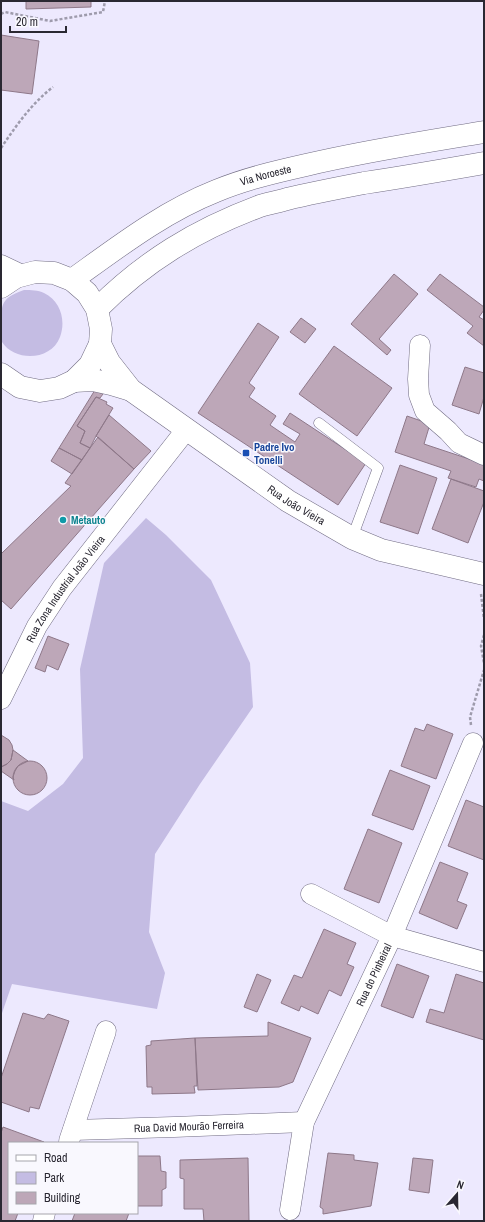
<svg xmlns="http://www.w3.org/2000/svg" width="485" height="1222" font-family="'Archivo Narrow',sans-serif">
	<rect width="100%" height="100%" fill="#ede9fe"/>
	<path fill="#c4bce3" d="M24 290C31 290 38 290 44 293 61 301 66 321 60 337 51 361 15 362 2 342 0 337 1 326 1 321 1 301 5 297 24 290Z
		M146 518 166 535 211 580 250 663 253 707 200 784 155 854 149 932 165 973 157 1009 12 984 1 1016V801L28 811 63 784 83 758 80 669 104 563Z"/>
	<path fill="#bda7b8" stroke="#8e7889" d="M26 1H91V7L26 9Z
		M1 35 39 41 32 94 1 90Z
		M394 274 418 294 379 339 391 350 387 355 351 324Z
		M440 274 484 307V310L479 317 484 320V346L467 333 473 326 427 290Z
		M301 318 316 329 305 343 290 332Z
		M258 323 279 337 249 383 255 388 249 397 276 416 270 425 295 442 300 434 283 424 290 413 366 463 338 505 198 413Z
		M334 346 392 388 357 436 299 394Z
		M465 367 484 373V397L479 414 452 405Z
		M95 390 103 394 100 398 96 397 77 426 85 431 80 443 90 448 82 460 59 448Z
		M96 397 107 402 106 404 113 408 96 436 90 448 80 443 85 431 77 426Z
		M109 415 151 451 134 469 96 436Z
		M407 416 430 424 424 444 484 464V481L479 479 476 487 448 478 451 471 395 452Z
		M98 437 134 469 11 609 1 600V554L71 486 65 483Z
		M59 448 82 460 72 474 51 461Z
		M400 465 437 478 418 534 380 522Z
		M451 479 484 491V502L468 543 432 529Z
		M48 636 69 644 58 670 47 665 45 672 35 668Z
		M427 724 453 734 436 779 401 766 415 728 424 731Z
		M1 735 9 740 12 745 13 750 11 760 7 764 1 767Z
		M13 750 28 761 18 766 15 771 13 777 14 780 1 771V767L7 764 11 760Z
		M13 778a17 17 0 1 1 34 0a17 17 0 1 1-34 0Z
		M390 770 430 786 413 830 372 815Z
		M466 800 484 807V860L448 846Z
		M368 829 402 843 379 903 344 889Z
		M440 862 468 873 457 901 467 905 457 929 419 913Z
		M324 929 356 943 347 964 354 967 341 996 329 990 318 1014 301 1006 299 1011 281 1003 294 975 302 978Z
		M397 964 429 976 413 1018 381 1006Z
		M257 974 271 980 257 1012 244 1007Z
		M456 974 484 983V1040L426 1022 430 1009 444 1013Z
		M23 1013 44 1019 48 1014 69 1021 39 1109 30 1107 29 1112 1 1102V1078Z
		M268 1022 311 1038 293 1082 279 1087 198 1090 195 1038 268 1036Z
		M195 1038 197 1086H194L195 1093 152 1094V1087H147L146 1046 151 1045V1041Z
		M3 1127 44 1142 9 1143V1213H18L15 1221H1V1133Z
		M328 1153 354 1155V1160L378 1163 371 1206 323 1214V1209L320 1207Z
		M137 1156H160L161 1171 166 1172V1188L162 1190V1206H138L137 1204Z
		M248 1158 249 1221H204L203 1209H184V1179L180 1178V1160Z
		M413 1158 433 1160 429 1193 409 1190Z
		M75 1213H129L126 1221H72Z"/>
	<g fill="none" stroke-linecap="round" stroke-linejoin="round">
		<g stroke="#716c83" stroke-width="11">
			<path id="lane" d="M319 423 378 468 352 538"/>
		</g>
		<g stroke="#716c83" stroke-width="21">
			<g id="street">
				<path d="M1 265 22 275"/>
				<path d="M420 345 418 379 419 395 425 411 448 431 459 443 484 455"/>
				<path id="s1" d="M1 699 37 626 62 588 186 430"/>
				<path d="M311 894 392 936 484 962"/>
				<path id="s2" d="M73 1130 174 1127 304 1122"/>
				<path d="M69 1141 106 1031"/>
				<path id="s3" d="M290 1210 304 1122 392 936 473 743"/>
				<path d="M43 1221 45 1213"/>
			</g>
		</g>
		<g stroke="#716c83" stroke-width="23">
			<g id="secondary">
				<path id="s4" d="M72 280C118 247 163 212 216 191 245 179 275 172 306 165 365 151 424 142 484 132"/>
				<path d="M1 287 16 277 35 272 54 273 72 280 87 293 97 309 101 329 100 344 90 365 74 381 59 388 40 391 20 387 1 374"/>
				<path d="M97 309C145 261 196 230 260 206 269 203 278 202 287 199 312 193 338 188 364 183 404 177 444 170 484 163"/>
				<path id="s5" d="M100 344 109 362 131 390 288 501 352 538 381 550 484 574"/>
				<path d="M74 381 93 380 111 384 131 390"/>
			</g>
		</g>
		<path stroke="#9e9bac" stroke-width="2.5" stroke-dasharray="3 2" stroke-linecap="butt" d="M1 14 5 12 50 21 103 12 105 1
			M1 148C16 126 31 104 53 87
			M481 594 484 619
			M484 635 481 646 484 663
			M471 725 470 717 484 670"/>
		<use href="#lane" stroke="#fff" stroke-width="10"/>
		<use href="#street" stroke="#fff" stroke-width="20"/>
		<use href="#secondary" stroke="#fff" stroke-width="22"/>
	</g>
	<rect fill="#1a4fb4" stroke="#f9f8fe" stroke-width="1.5" x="242" y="449" width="8" height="8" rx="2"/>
	<circle fill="#0f9aa8" stroke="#f9f8fe" stroke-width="1.5" cx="63" cy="520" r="4"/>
	<g text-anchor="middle" stroke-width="3" stroke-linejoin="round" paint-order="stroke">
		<g font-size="11" fill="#2a2832" stroke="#f9f8fe">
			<text dy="4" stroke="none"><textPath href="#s4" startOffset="222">Via Noroeste</textPath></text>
			<text dy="4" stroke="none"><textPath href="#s5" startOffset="257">Rua João Vieira</textPath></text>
			<text dy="4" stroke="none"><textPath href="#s1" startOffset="128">Rua Zona Industrial João Vieira</textPath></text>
			<text dy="4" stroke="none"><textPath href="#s3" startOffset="252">Rua do Pinheiral</textPath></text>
			<text dy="4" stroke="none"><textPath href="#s2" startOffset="116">Rua David Mourão Ferreira</textPath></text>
		</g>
		<g font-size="11" font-weight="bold" fill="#164399" stroke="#f9f8fe" text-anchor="start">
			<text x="254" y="451">Padre Ivo<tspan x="254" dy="13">Tonelli</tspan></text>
		</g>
		<g font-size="11" font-weight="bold" fill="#0d838f" stroke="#f9f8fe" text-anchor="start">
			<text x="71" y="524">Metauto</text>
		</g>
	</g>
	<rect width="485" height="1222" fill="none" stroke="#2a2832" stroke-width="4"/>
	<rect x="8" y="1142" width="130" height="72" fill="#f9f8fe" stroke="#a6a5ac"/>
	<rect x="16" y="1155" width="20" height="6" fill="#ffffff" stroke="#a6a5ac"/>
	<text x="44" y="1162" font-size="12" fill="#2a2832">Road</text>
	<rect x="16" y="1172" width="20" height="12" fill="#c4bce3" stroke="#a6a5ac"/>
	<text x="44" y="1182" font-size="12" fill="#2a2832">Park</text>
	<rect x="16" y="1192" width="20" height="12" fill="#bda7b8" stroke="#a6a5ac"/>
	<text x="44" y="1202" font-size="12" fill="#2a2832">Building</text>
	<g transform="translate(457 1194) rotate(20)" stroke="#f9f8fe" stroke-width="3" paint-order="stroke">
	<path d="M0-3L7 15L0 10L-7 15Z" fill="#2a2832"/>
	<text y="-6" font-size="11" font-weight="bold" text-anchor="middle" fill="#2a2832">N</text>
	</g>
	<path d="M10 26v6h56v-6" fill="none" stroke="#2a2832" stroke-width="2"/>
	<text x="16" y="26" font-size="12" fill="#2a2832" stroke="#f9f8fe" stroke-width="3" paint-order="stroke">20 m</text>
</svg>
